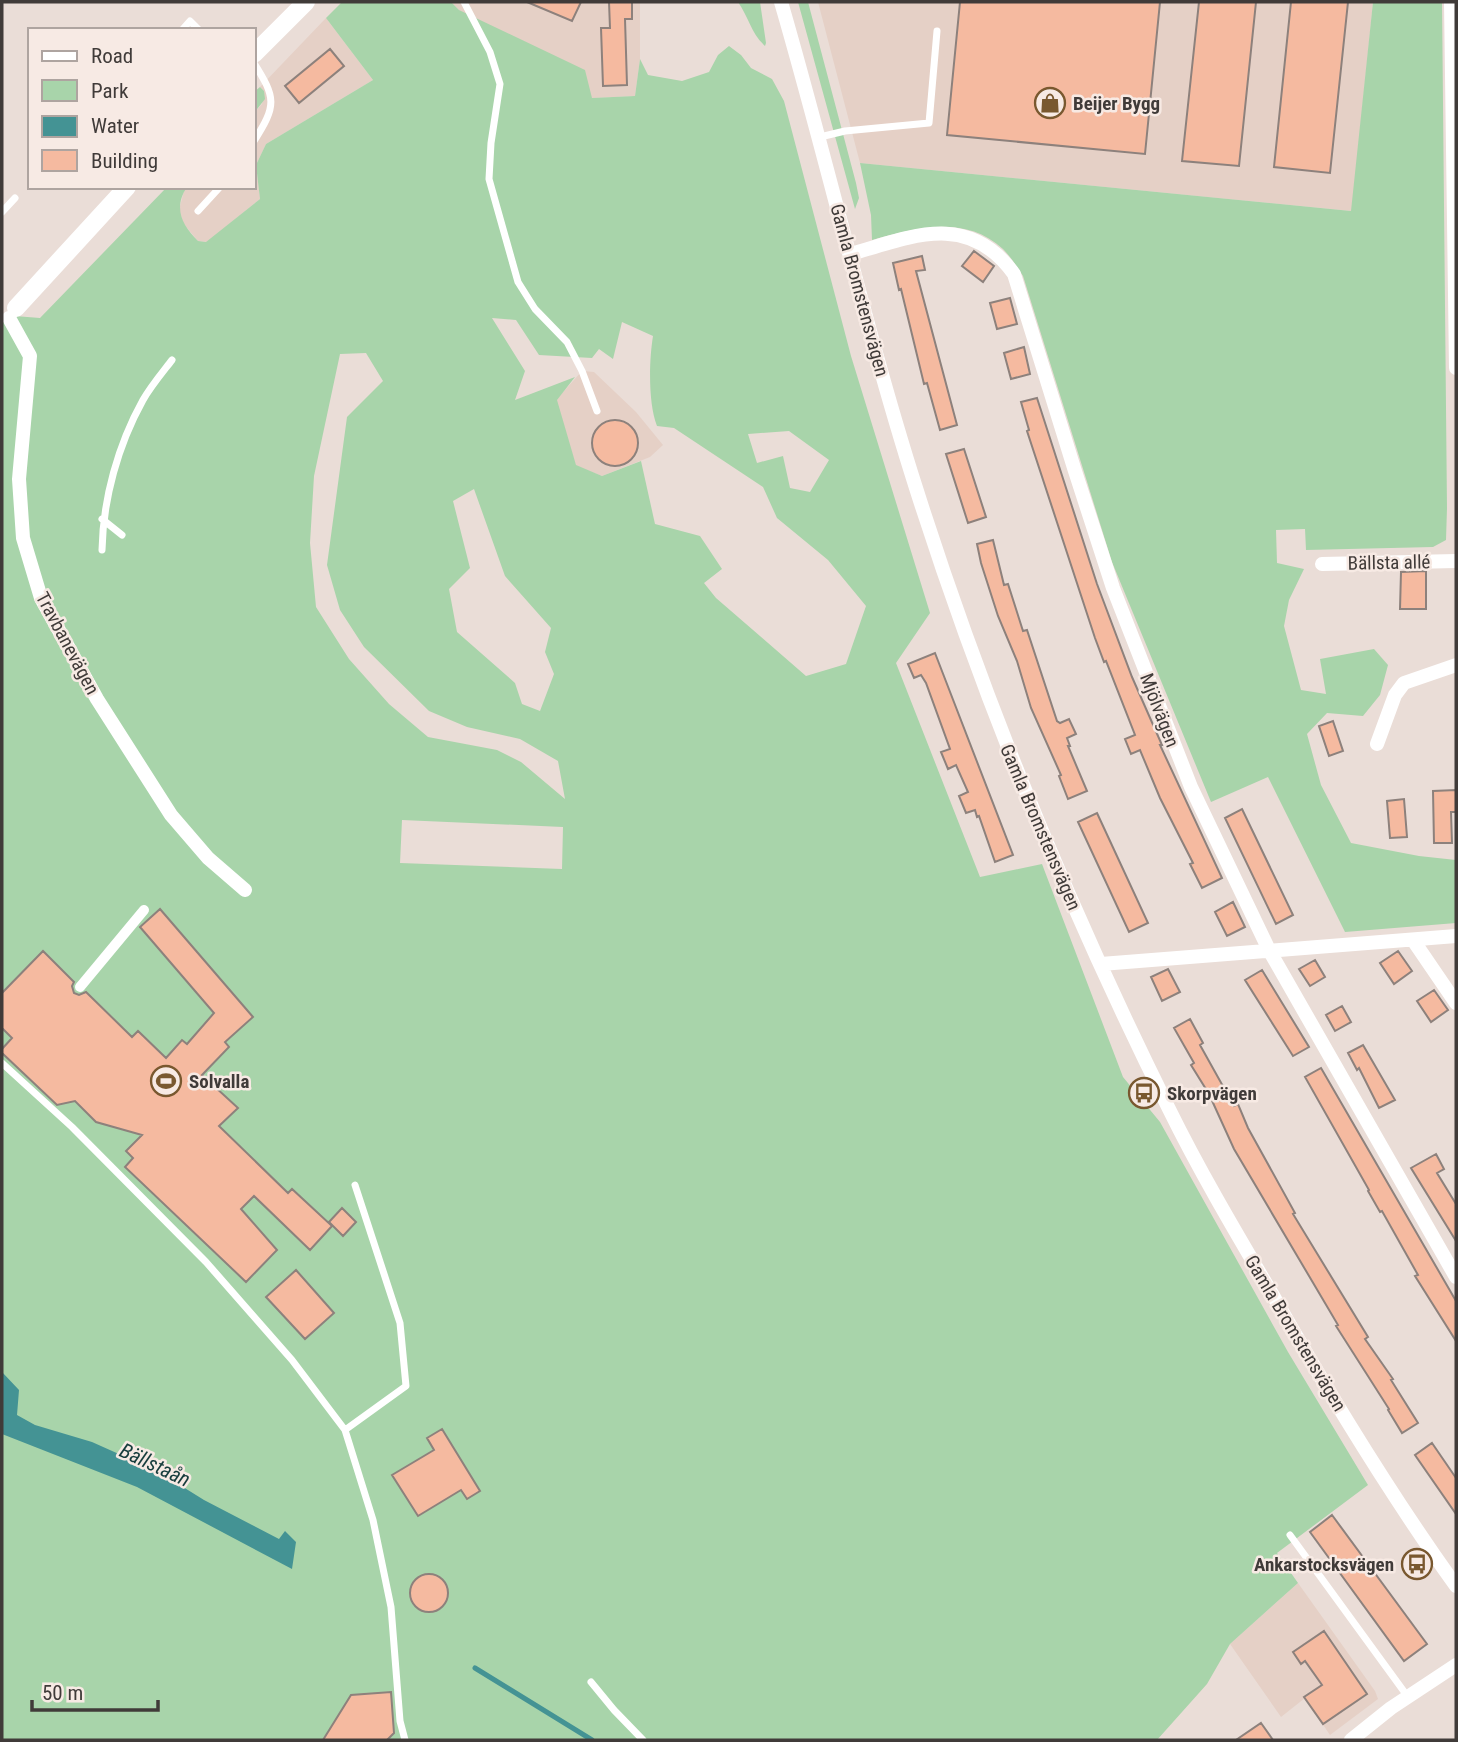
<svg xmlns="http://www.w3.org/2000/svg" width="1458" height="1742" font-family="'Roboto Condensed',sans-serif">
	<rect width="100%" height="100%" fill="#eaddd7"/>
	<path fill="#e5d0c6" d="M451 2H640V59L635 96 592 98 459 10Z
		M818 2H1373L1352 211 860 163Z
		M326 18 373 80 266 144 256 165 260 199 207 242 198 241 183 223 179 210 184 191 187 187H254V113L262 104 264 91 260 87Z
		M582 371 594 372 636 412 663 445 650 457 602 476 576 466 556 400Z
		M1298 1583 1375 1691 1378 1699 1330 1735 1305 1698 1281 1717 1230 1644Z"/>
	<path fill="#a8d4aa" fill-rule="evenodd" d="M342 2H451L459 10 585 70 592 98 635 96 640 59 648 75 682 81 709 72 718 55 729 46 741 55 751 68 772 79 784 101 851 356 930 613 896 663 980 877 1042 864 1123 1077 1160 1122 1288 1352 1368 1485 1277 1553 1298 1583 1230 1644 1207 1684 1157 1740H2V315L40 318 167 187H187C173 208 182 225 198 241L206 242 260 199 256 165 266 144 373 80 326 18ZM492 318 516 320 539 355 592 358 599 349 613 359 622 322 653 336C649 361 648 403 657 426L674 428 763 487 777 518 828 560 866 606 846 664 806 676 716 598 704 583 722 569 700 536 655 524 641 461 602 476 576 465 557 400 575 377 515 400 525 371ZM366 353 383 381 347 417 327 565 340 610 364 647 429 711 467 727 520 739 558 761 565 799 521 762 497 750 428 737 389 704 349 659 316 607 310 543 314 476 340 354ZM789 431 829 460 810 492 790 488 783 456 757 463 748 434ZM474 489 505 576 551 628 545 652 554 674 540 711 522 704 515 683 457 632 449 589 470 568 453 501ZM402 820 563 827 562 869 400 863Z
		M738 2H760L766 43 765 46C751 33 749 18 738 2Z
		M798 2H808L856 183 859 198 855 209Z
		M1373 2H1442L1447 508 1446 540 1433 547 1306 550 1305 529 1276 530 1277 563 1304 569 1289 600 1284 626 1301 690 1326 694 1320 659 1374 649 1388 665 1380 695 1363 716 1327 713 1307 734 1321 785 1351 843 1419 856 1456 860V923L1345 932 1268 777 1211 802 1112 562 1023 276C1017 267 1011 257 1003 249 964 214 917 228 872 240L871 215 860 163 1351 211Z
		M260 87 264 91 265 99 254 113V92Z"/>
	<path fill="#449394" d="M2 1372 19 1390 17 1415 35 1425 92 1442 159 1472 204 1500 279 1539 285 1531 296 1542 292 1569 137 1487 2 1434Z"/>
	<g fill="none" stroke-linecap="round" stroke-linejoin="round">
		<path stroke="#449394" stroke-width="5" d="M475 1668 592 1740"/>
	</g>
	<path fill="#f5baa0" stroke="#8d817c" stroke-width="2" d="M527 2H581L572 21Z
		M609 2H632V19H625L627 85 603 86 601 28H610Z
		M960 2H1160L1145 154 947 135Z
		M1199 2H1256L1239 166 1182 161Z
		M1291 2H1348L1330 173 1274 167Z
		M330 49 344 66 299 103 285 86Z
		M974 251 994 266 983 282 962 266Z
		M922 256 925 270 916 271 957 425 940 430 927 383 924 384 901 289 899 290 893 263Z
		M1010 298 1017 324 997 329 990 303Z
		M1024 347 1030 374 1011 379 1004 353Z
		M1037 398 1097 584 1132 677 1162 745H1160L1222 878 1202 888 1190 864 1193 863 1160 798 1140 750 1131 754 1125 739 1135 735 1106 661 1104 662 1095 638 1027 431 1029 430 1021 402Z
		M592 443a23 23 0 1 1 46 0a23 23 0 1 1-46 0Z
		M964 449 986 517 968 523 946 454Z
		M993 540 1004 585 1008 584 1023 631 1027 630 1057 721 1060 723 1069 719 1076 734 1067 738 1070 746H1068L1087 791 1068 799 1059 776 1061 775 1031 708 1017 661 998 616 981 563 977 544Z
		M1426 571V609H1400L1401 572Z
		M935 653 1013 855 995 862 979 816 977 817 975 810 966 813 959 796 968 792 956 765 948 769 941 752 950 749 926 683 921 675 914 678 908 664Z
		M1333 721 1343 751 1329 756 1319 726Z
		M1456 790V812H1451L1452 843H1434L1433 791Z
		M1404 799 1407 837 1390 838 1387 801Z
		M1242 809 1293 915 1276 924 1225 818Z
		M1097 813 1148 923 1129 932 1078 822Z
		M1233 902 1245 927 1227 936 1215 912Z
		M160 909 253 1017 225 1042 229 1047 202 1075 238 1108 219 1126 288 1193 292 1189 332 1226 310 1250 254 1196 241 1209 277 1250 246 1282 125 1167 133 1158 126 1151 142 1135 96 1122 75 1101 57 1105 2 1053V1049L12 1038 2 1028V993L43 951 74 982 72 986 74 993 79 995 86 992 132 1037 138 1031 166 1058 182 1040 187 1044 214 1013 140 927Z
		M1398 951 1412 971 1394 984 1380 963Z
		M1315 960 1325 977 1310 986 1299 969Z
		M1168 969 1180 992 1162 1001 1151 977Z
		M1262 970 1309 1047 1293 1056 1245 980Z
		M1434 990 1448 1010 1431 1022 1417 1001Z
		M1342 1006 1351 1022 1335 1031 1326 1015Z
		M1190 1019 1203 1043 1200 1045 1234 1106 1238 1104 1248 1128 1295 1213 1293 1214 1368 1337 1365 1339 1393 1379 1391 1380 1418 1423 1402 1433 1388 1410 1389 1409 1336 1326 1338 1325 1234 1149 1209 1094 1191 1065 1194 1063 1174 1028Z
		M1363 1045 1395 1100 1379 1108 1359 1068 1357 1070 1348 1053Z
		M1321 1068 1456 1301V1341L1415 1276 1418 1275 1382 1211 1380 1212 1368 1191 1369 1190 1305 1077Z
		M1436 1154 1444 1169 1437 1173 1456 1204V1241L1411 1168Z
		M342 1208 356 1222 343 1236 329 1222Z
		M296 1270 334 1313 305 1339 266 1297Z
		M442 1429 480 1491 467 1499 461 1490 418 1516 392 1475 434 1450 427 1438Z
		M1432 1443 1456 1478V1514L1415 1455Z
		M1332 1515 1427 1644 1404 1661 1310 1532Z
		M410 1593a19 19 0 1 1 38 0a19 19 0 1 1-38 0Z
		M1324 1631 1367 1694 1323 1724 1304 1697 1322 1685 1305 1661 1301 1664 1293 1652Z
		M391 1692 394 1733 387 1740H323L351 1695Z
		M1261 1723 1273 1740H1236Z"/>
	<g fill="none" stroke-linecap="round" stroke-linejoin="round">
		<path stroke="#fff" stroke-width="7" d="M464 2 490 52 500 84 491 143 489 179 518 282 535 309 567 342 582 371 597 411
			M182 30 190 21 199 30
			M254 63C276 98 277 105 254 141
			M820 137 845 131 929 123 937 31
			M198 211 220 187
			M2 212 15 198
			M102 519 122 535
			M102 550C103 499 118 445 143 400 151 386 162 373 172 360
			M2 1063 72 1127 206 1262 292 1360 345 1430 373 1520 391 1607 400 1721 405 1740
			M345 1430 406 1386 400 1323 355 1185
			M1290 1535 1408 1697
			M591 1682 614 1710 643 1740"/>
		<path stroke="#fff" stroke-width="10" d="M80 987 144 910"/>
		<path stroke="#fff" stroke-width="14" d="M781 2C828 163 865 328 916 488 984 702 1069 908 1169 1109 1201 1174 1238 1236 1275 1299 1331 1397 1390 1494 1456 1586
			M1451 2 1456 368
			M851 254C912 236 969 211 1014 274L1074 468 1113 588 1191 787 1269 950 1456 1277
			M9 318 30 356 19 479 23 538 41 598 97 699 171 815 208 858 245 890
			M1322 564 1456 561
			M1377 744 1395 695 1404 683 1456 665
			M1413 940 1456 1003
			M1101 964 1456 936
			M1351 1740 1391 1708 1456 1665"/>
		<path stroke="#fff" stroke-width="18" d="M254 54 306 2
			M16 308 127 187"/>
	</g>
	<defs>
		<g id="shop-ring" transform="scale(1.575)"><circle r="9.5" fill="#f7eae4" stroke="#79582f" stroke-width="1.5"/><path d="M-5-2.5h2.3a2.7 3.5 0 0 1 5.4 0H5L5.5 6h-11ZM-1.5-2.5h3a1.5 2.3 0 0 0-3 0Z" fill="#79582f"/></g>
		<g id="stadium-ring" transform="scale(1.575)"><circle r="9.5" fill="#f7eae4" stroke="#79582f" stroke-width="1.5"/><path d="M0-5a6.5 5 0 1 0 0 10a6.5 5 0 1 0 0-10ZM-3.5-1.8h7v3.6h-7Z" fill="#79582f"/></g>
		<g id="bus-ring" transform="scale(1.575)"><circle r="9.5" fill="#f7eae4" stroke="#79582f" stroke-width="1.5"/><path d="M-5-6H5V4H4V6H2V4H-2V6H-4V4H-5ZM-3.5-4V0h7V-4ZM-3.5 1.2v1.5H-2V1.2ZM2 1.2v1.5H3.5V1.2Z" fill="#79582f"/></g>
	</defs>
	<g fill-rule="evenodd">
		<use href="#shop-ring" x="1050" y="103"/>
		<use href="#stadium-ring" x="166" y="1081"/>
		<use href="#bus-ring" x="1144" y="1093"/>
		<use href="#bus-ring" x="1417" y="1564"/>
	</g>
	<g text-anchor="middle" stroke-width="5" stroke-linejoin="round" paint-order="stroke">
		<g font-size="19" font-weight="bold" fill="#403b39" stroke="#f7eae4" text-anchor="start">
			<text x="1073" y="110">Beijer Bygg</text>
			<text x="189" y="1088">Solvalla</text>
			<text x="1167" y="1100">Skorpvägen</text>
			<text x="1394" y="1571" text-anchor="end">Ankarstocksvägen</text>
		</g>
		<g font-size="19" fill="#403b39" stroke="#f7eae4">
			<text transform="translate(860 290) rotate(75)" y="7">Gamla Bromstensvägen</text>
			<text transform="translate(1389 562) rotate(-1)" y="7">Bällsta allé</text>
			<text transform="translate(68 643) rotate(62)" y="7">Travbanevägen</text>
			<text transform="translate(1160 710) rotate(69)" y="7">Mjölvägen</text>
			<text transform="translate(1041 827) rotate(67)" y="7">Gamla Bromstensvägen</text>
			<text transform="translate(1296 1333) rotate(59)" y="7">Gamla Bromstensvägen</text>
		</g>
		<g font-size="21" font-style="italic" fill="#163c3c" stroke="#f7eae4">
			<text transform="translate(155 1465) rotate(25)" y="7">Bällstaån</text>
		</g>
	</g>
	<rect width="1458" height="1742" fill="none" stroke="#403b39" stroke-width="7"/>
	<rect x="28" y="28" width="228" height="161" fill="#f7eae4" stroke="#aea4a0" stroke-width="2"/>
	<rect x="42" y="51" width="35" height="10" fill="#ffffff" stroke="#aea4a0" stroke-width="2"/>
	<text x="91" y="63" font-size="21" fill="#403b39">Road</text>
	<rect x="42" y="80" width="35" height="21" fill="#a8d4aa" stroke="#aea4a0" stroke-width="2"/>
	<text x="91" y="98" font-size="21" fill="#403b39">Park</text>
	<rect x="42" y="116" width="35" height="21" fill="#449394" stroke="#aea4a0" stroke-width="2"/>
	<text x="91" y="133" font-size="21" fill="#403b39">Water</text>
	<rect x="42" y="150" width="35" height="21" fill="#f5baa0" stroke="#aea4a0" stroke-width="2"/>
	<text x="91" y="168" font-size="21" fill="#403b39">Building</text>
	<path d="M32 1700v10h126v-10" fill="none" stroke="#403b39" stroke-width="3.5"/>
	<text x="42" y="1700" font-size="21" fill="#403b39" stroke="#f7eae4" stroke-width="5" paint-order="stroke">50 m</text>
</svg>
